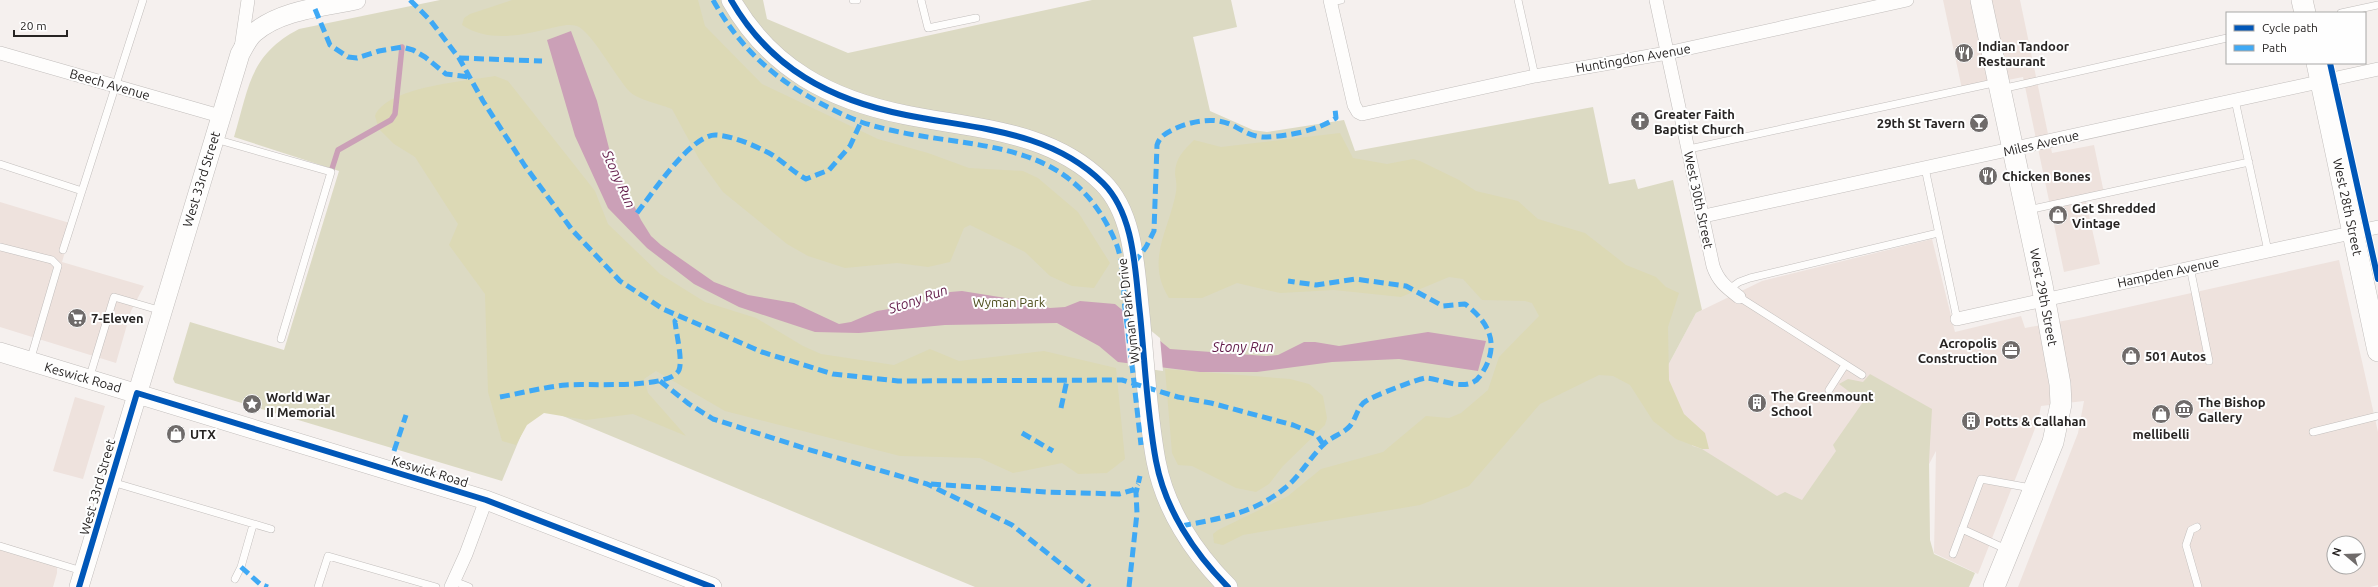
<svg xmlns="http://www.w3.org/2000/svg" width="2378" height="587" font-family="Ubuntu,sans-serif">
	<rect width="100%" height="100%" fill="#f5f0ee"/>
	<path fill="#eee2dd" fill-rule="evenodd" d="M1943 0H2020L2052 153 2094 145 2104 193 2085 198 2100 264 2064 272 2023 77 1962 89Z
		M0 202 73 224 62 262 144 286 131 311 116 363 0 327Z
		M1932 239 1955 332 2021 316 2025 328 2079 318 2339 260 2378 432V585L2370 587H2018L2078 433 2084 401 2041 406 2038 421 1978 574 1934 553 1936 451 1871 574 1660 422 1649 401 1696 313 1762 281ZM2334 543H2358V567H2334Z
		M75 397 105 406 83 479 53 471Z
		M0 542 57 560V573L53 587H0Z"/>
	<path fill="#dcdac3" d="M440 0H763L767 19 848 53 1092 0H1231L1237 27 1193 37 1210 111 1253 130 1267 132 1344 120 1355 151 1593 107 1609 184 1635 179 1638 189 1673 180 1702 310 1696 313 1649 401 1693 446 1702 449 1777 496 1785 492 1802 500 1836 451 1833 445 1863 402 1839 384 1848 379 1863 382 1870 374 1932 409 1929 461 1930 540 1934 554 1975 573 1969 587H975L534 404 502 481 175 383 173 379 190 322 284 350 339 171 234 137C249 88 249 55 299 29Z"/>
	<path fill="#dcd9b5" d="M512 0H698L705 26 762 84 878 139 928 153 969 168 1023 171 1038 178 1078 212 1110 263 1094 288 1072 286 1050 276 1025 252 970 225 964 228 950 262 928 267 897 263 845 268 808 256 787 244 723 192 699 159 672 109C663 105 636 99 630 92 617 79 592 32 577 26 568 23 556 27 547 29 520 36 487 42 462 25L464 18 470 14Z
		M495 76 508 81 595 191 608 224 660 274 705 302 756 318 803 346 821 354 894 365 930 349 959 361 1044 351 1116 368 1125 459 1107 473 1078 474 1062 463 1013 473 980 458 900 456 725 411 656 371 644 379 648 393 686 436 633 414 586 420 544 413 527 425 516 445 502 441 488 392 485 294 449 245 458 224 415 157 394 144 379 129 375 116C386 87 466 81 495 76Z
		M1340 133 1353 158 1387 164 1413 159 1420 161 1459 180 1476 191 1518 201 1538 219 1585 233 1626 265 1656 277 1666 287 1679 293 1668 327 1669 380 1684 414 1705 433 1709 449H1702L1676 439 1653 421 1630 385 1613 376 1599 375 1540 404 1469 486 1420 505 1243 535 1223 545 1214 543 1213 534 1218 530 1288 496 1321 469 1383 452 1426 416 1449 418 1461 413 1488 390 1499 357 1539 316 1532 303 1525 301 1482 300 1463 279 1449 277 1401 297 1334 290 1280 293 1237 283 1202 298H1169C1145 260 1169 231 1176 192 1177 186 1176 180 1175 174 1175 158 1184 150 1194 140L1221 147Z
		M1165 369 1290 379 1309 384 1323 396 1327 418 1325 425 1283 466 1269 484 1256 492 1236 488 1192 466 1178 465 1172 453Z"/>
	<path fill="#cba0b7" d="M571 31 597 101 612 160 641 220 651 236 661 245 714 282 748 295 794 303 839 324 851 322 877 311 919 304 950 292 962 291 1012 299 1050 308 1065 307 1080 301 1115 304 1170 349 1266 356 1278 355 1304 342H1315L1339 346 1428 332 1486 341 1478 371 1399 359 1332 362 1257 372H1200L1118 362 1099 346 1057 323 945 325 859 333 815 332 739 307 694 284 647 248 608 208 575 136 547 40Z"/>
	<path fill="#f5f0ee" d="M1122 307 1160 338 1163 371 1128 366Z"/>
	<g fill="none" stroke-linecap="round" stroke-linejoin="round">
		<path stroke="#cba0b7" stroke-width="5.5" d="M331 172 338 150 391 120 395 114 402 47"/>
		<g stroke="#c2bebc" stroke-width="8">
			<path id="lane" d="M853 0H857
				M921 0 928 28 976 18
				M1518 0 1535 76
				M1331 2 1341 0
				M2341 13 2378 5
				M2001 89 2227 38
				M2235 100 2268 251
				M215 139 331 172 281 339
				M1689 149 1998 82
				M0 164 82 191
				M1925 168 1957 319
				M2028 210 2249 162
				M0 247 52 260 58 266 30 361
				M63 250 143 0
				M2190 267 2209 361
				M1729 289 1739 282 1750 278 1938 233
				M1739 297 1862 375
				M89 379 114 297 162 311
				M1829 390 1845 365
				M2313 432 2378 416
				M112 482 271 529
				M2197 527 2191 530 2186 545 2198 587
				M1962 529 2008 550
				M0 546 82 571
				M1953 554 1981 479 2031 488
				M235 579 241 567 253 525
				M454 581 469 587
				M318 587 328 556 436 587"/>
		</g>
		<g stroke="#c2bebc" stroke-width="14">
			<path id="street" d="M1330 0 1354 105 1358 112 1362 114 1535 76 1667 53 1907 0
				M1656 0 1713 266C1718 281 1726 287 1739 297
				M241 48 248 0
				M0 53 220 116
				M1704 216 2378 69
				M1957 319 2378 227
				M451 587 466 554 486 500"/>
		</g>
		<g stroke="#c2bebc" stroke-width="20">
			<path id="secondary" d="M731 0C770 68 830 100 906 115 975 129 1050 130 1103 183 1135 215 1135 272 1140 314 1145 363 1147 413 1156 461 1165 509 1194 553 1228 587
				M0 352 486 500 712 587
				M79 587 240 54C244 47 248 38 254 33 280 10 323 7 356 0"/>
		</g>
		<g stroke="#c2bebc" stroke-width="22">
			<path id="primary" d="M1981 0 2042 285 2060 384 2061 404 2053 442 1994 587
				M2302 0 2305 13
				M2317 63 2378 351"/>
		</g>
		<use href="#lane" stroke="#fefdfc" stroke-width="7"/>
		<use href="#street" stroke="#fefdfc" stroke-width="13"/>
		<use href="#secondary" stroke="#fefdfc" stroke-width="19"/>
		<use href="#primary" stroke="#fefdfc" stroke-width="21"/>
		<path stroke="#3fa9f5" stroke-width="5" stroke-dasharray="10 5" stroke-linecap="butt" d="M410 0 430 20 459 58 483 101 525 166 573 231 620 281 663 309 762 352 833 374 898 381 1122 380 1178 397 1211 403 1293 425 1317 435 1323 444
			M713 0C740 48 772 77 820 103 833 110 847 117 861 122 960 155 1066 125 1116 243 1124 263 1123 288 1125 309 1131 355 1136 400 1141 445
			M315 9 330 45 348 57 357 58 379 51 402 47 413 50 425 57 446 74 470 77
			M459 58 542 61
			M637 213C652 194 691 134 716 135 732 136 751 144 765 151 779 157 791 171 806 179L829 170 850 146 861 122
			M1134 263 1146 247 1154 231 1157 145C1160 136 1166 133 1174 129 1192 121 1215 116 1234 126 1243 131 1251 136 1262 137 1285 137 1317 131 1336 118L1335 109
			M660 381 689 404 713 419 807 449 927 484 1012 525 1090 587
			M500 397C522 393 544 387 566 385 587 383 670 390 679 370 683 360 676 333 675 321L681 316
			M1061 408 1067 380
			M1022 433 1053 451
			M394 451 406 415
			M931 484 1046 492 1119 494 1133 490 1138 484
			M1181 526C1218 519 1255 513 1285 488 1300 476 1309 459 1323 445 1330 437 1343 434 1350 426 1356 419 1358 405 1366 401 1373 396 1418 379 1425 378 1440 378 1468 394 1480 376 1500 348 1492 324 1465 304L1443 306 1406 286 1355 279 1316 285 1288 281
			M241 567 260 584 268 587
			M1129 587 1137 513 1136 493 1140 476"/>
		<g stroke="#fefefe" stroke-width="8">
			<path id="cycleway" d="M731 0C770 68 830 100 906 115 975 129 1050 130 1103 183 1135 215 1135 272 1140 314 1145 363 1147 413 1156 461 1165 509 1194 553 1228 587
				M2330 63 2378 279
				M79 587 137 393 486 500 712 587"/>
		</g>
		<use href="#cycleway" stroke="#0057b8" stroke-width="6"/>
	</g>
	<defs>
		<g id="restaurant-disc" transform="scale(1)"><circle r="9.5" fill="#6f6b6a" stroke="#fefefe"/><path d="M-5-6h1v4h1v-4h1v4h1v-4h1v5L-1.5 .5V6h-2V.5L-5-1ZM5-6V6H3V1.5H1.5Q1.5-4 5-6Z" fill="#fff"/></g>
		<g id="church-disc" transform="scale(1)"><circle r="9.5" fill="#6f6b6a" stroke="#fefefe"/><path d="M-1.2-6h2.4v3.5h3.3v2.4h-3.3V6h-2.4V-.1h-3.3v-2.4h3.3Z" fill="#fff"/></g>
		<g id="bar-disc" transform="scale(1)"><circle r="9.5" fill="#6f6b6a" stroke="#fefefe"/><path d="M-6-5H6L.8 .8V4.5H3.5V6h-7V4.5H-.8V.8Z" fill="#fff"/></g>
		<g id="shop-disc" transform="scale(1)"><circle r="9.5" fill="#6f6b6a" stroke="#fefefe"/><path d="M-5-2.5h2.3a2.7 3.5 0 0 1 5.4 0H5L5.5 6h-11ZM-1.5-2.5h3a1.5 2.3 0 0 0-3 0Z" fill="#fff"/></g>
		<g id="supermarket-disc" transform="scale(1)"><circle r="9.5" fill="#6f6b6a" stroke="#fefefe"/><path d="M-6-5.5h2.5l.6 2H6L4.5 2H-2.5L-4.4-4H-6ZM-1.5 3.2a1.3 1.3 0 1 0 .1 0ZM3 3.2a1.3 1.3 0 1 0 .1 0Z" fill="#fff"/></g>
		<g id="office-disc" transform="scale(1)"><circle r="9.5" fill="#6f6b6a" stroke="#fefefe"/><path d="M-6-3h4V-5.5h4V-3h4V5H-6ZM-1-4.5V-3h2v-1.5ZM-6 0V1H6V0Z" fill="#fff"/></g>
		<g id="building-disc" transform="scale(1)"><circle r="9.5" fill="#6f6b6a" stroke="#fefefe"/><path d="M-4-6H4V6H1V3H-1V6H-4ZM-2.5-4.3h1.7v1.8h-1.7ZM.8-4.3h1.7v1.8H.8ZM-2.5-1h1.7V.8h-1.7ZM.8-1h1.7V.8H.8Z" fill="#fff"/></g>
		<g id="sight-disc" transform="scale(1)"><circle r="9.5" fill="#6f6b6a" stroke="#fefefe"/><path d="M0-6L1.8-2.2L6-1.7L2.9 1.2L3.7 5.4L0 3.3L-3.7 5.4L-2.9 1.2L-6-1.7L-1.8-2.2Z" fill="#fff"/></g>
		<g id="museum-disc" transform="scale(1)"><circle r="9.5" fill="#6f6b6a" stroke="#fefefe"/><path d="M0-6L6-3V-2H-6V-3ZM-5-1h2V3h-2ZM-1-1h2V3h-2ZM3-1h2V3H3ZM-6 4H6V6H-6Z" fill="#fff"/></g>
	</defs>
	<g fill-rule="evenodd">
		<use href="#restaurant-disc" x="1964" y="53"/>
		<use href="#church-disc" x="1640" y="121"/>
		<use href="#bar-disc" x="1979" y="123"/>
		<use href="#restaurant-disc" x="1988" y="176"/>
		<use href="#shop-disc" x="2058" y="215"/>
		<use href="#supermarket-disc" x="77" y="318"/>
		<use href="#office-disc" x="2011" y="350"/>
		<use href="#shop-disc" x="2131" y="356"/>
		<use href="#building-disc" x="1757" y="403"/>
		<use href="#sight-disc" x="252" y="404"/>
		<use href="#museum-disc" x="2184" y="409"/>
		<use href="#shop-disc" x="2161" y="414"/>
		<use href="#building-disc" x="1971" y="421"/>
		<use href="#shop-disc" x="176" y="434"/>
	</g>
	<g text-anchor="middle" stroke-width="4" stroke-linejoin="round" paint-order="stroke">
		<g font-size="13" font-weight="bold" fill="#272423" stroke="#fefefe" text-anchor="start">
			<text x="1978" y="51">Indian Tandoor<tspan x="1978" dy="15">Restaurant</tspan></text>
			<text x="1654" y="119">Greater Faith<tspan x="1654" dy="15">Baptist Church</tspan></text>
			<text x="1965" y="128" text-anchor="end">29th St Tavern</text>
			<text x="2002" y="181">Chicken Bones</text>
			<text x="2072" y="213">Get Shredded<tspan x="2072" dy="15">Vintage</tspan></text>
			<text x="91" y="323">7-Eleven</text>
			<text x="1997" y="348" text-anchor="end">Acropolis<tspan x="1997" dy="15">Construction</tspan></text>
			<text x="2145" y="361">501 Autos</text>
			<text x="1771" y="401">The Greenmount<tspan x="1771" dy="15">School</tspan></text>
			<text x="266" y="402">World War<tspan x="266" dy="15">II Memorial</tspan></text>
			<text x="2198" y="407">The Bishop<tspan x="2198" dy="15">Gallery</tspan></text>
			<text x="1985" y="426">Potts &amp; Callahan</text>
			<text x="190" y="439">UTX</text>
			<text x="2161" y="439" text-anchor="middle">mellibelli</text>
		</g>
		<g font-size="13" fill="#272423" stroke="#fefefe">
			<text transform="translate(1633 58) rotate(-10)" y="5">Huntingdon Avenue</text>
			<text transform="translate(110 84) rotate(16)" y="5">Beech Avenue</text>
			<text transform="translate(2041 143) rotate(-13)" y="5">Miles Avenue</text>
			<text transform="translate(201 179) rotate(-73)" y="5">West 33rd Street</text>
			<text transform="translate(1699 200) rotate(78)" y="5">West 30th Street</text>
			<text transform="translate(2348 207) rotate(78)" y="5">West 28th Street</text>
			<text transform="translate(2168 272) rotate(-12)" y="5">Hampden Avenue</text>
			<text transform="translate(2044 297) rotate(79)" y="5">West 29th Street</text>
			<text transform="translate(1128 311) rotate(-97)" y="5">Wyman Park Drive</text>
			<text transform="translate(83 377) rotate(16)" y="5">Keswick Road</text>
			<text transform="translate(430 471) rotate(17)" y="5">Keswick Road</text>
			<text transform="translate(97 487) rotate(-74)" y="5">West 33rd Street</text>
		</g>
		<g font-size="13" fill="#4f4f1e" stroke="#fefefe">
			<text x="1009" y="307">Wyman Park</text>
		</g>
		<g font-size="14" font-style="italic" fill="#621b49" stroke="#fefefe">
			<text transform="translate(619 179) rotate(66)" y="5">Stony Run</text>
			<text transform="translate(918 299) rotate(-19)" y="5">Stony Run</text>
			<text x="1243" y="352">Stony Run</text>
		</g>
	</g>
	<rect x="2226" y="12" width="140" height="52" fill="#fefefe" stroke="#a8a7a6"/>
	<rect x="2234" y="25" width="20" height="6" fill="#0057b8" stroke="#a8a7a6"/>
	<text x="2262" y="32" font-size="12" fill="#272423">Cycle path</text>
	<rect x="2234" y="45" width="20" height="6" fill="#3fa9f5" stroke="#a8a7a6"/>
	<text x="2262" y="52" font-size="12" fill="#272423">Path</text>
	<g transform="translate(2346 555) rotate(289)"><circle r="19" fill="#fefefe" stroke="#a8a7a6"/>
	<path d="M0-3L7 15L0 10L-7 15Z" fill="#6f6b6a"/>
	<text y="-6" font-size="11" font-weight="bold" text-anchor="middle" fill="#272423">N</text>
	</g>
	<path d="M14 30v6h53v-6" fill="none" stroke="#272423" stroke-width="2"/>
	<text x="20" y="30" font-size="12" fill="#272423" stroke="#fefefe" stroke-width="3" paint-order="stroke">20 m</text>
</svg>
